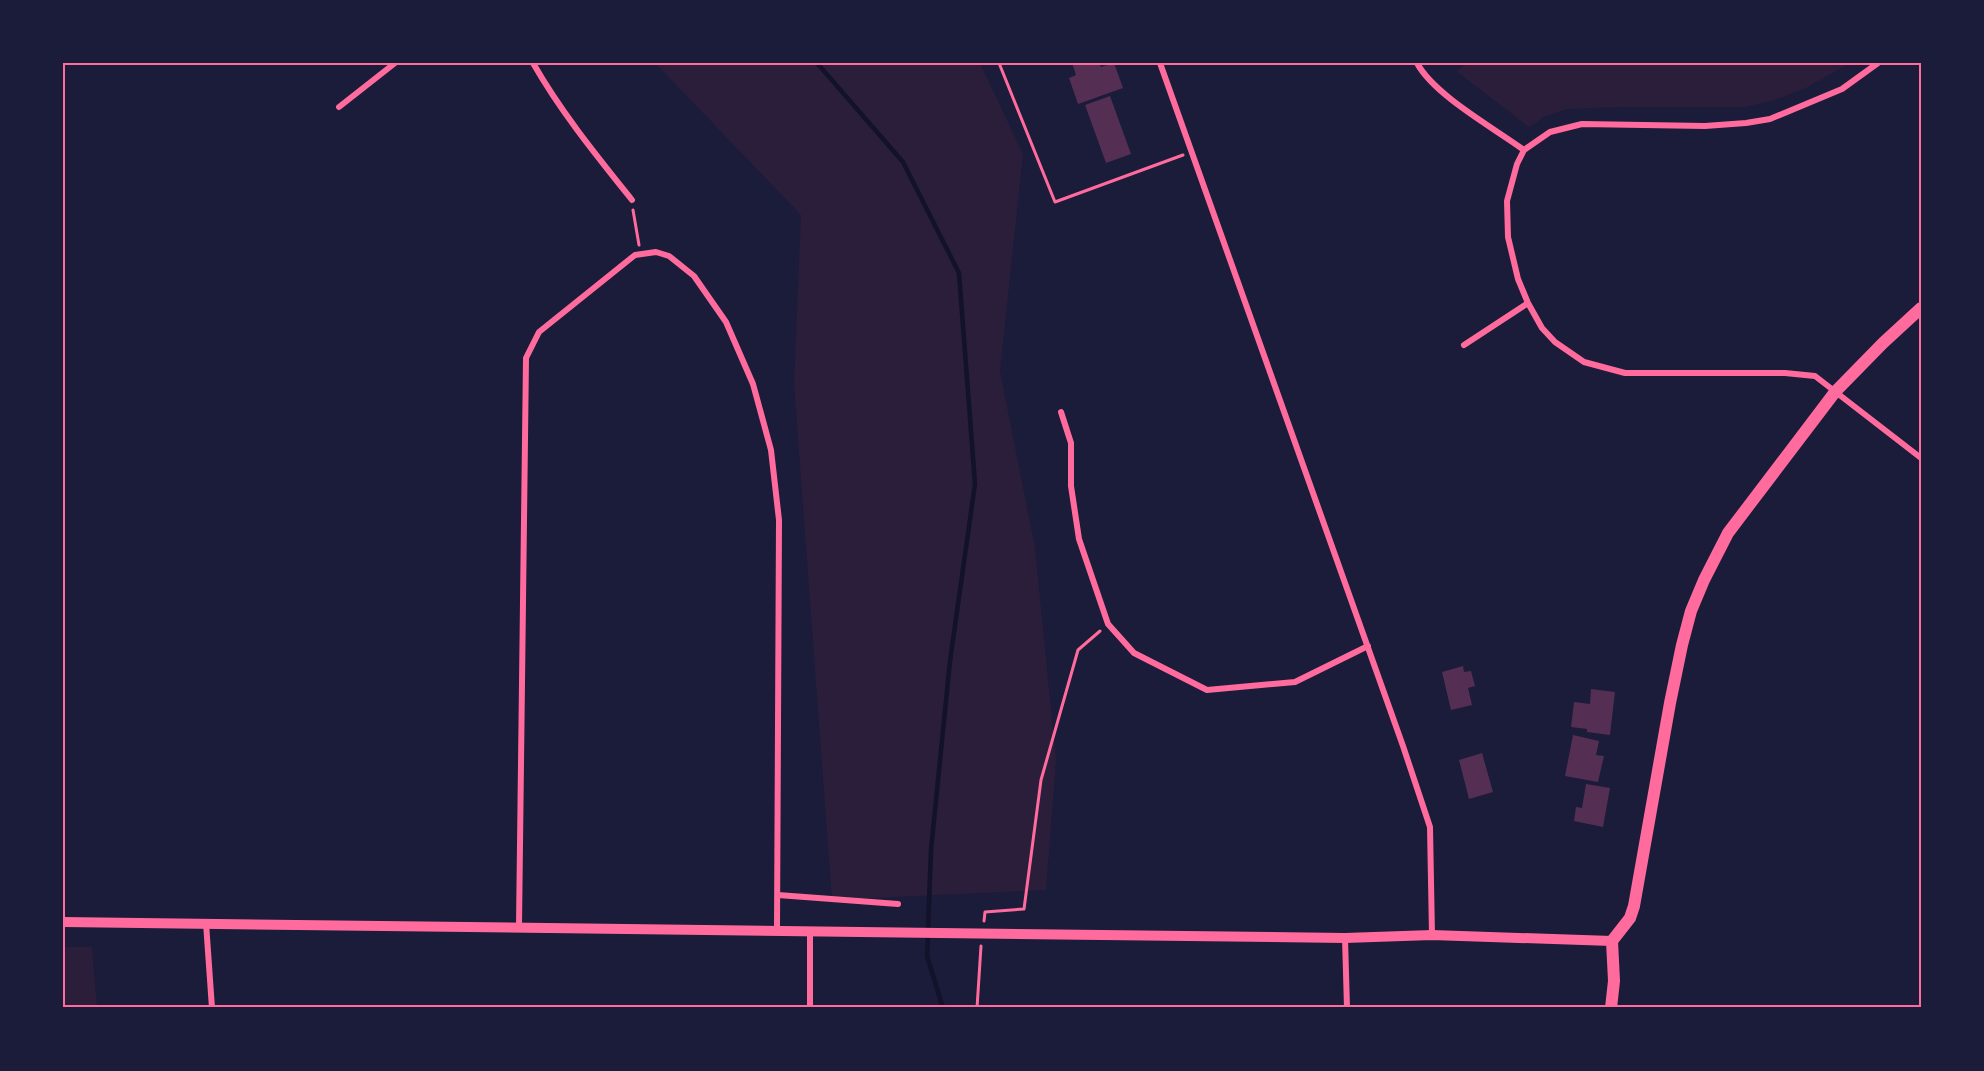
<svg xmlns="http://www.w3.org/2000/svg" width="1984" height="1071" font-family="'Source Sans 3',sans-serif">
	<rect width="100%" height="100%" fill="#1b1b3a"/>
	<path fill="#2a1e3b" d="M655 63H980L1023 154 1000 371 1035 548 1056 760 1046 890 832 900 794 384 801 215Z
		M1468 63H1850L1806 88 1775 100 1745 107H1622L1567 109 1544 117 1529 127 1456 71Z
		M63 947H92L97 1008H63Z"/>
	<g fill="none" stroke-linecap="round" stroke-linejoin="round">
		<path stroke="#12122b" stroke-width="4.5" d="M817 63 903 162 959 273 975 484 950 661 931 850 927 956 943 1008"/>
	</g>
	<path fill="#542f53" d="M1072 63H1099L1101 67 1114 63 1123 88 1078 104 1069 78 1076 75Z
		M1110 96 1131 154 1106 163 1085 105Z
		M1463 666 1464 672 1471 671 1475 686 1468 688 1472 705 1451 710 1442 672Z
		M1591 689 1615 692 1610 735 1587 732V729L1571 727 1574 702 1590 704Z
		M1573 735 1599 741 1596 755 1604 756 1598 782 1565 776Z
		M1482 753 1493 792 1469 799 1459 760Z
		M1586 784 1610 788 1603 827 1574 821 1576 807 1582 808Z"/>
	<g fill="none" stroke-linecap="round" stroke-linejoin="round">
		<path stroke="#ff6b9d" stroke-width="3" d="M999 63 1055 202 1183 155
			M633 210 639 245
			M984 921 985 912 1024 909 1041 780 1078 650 1100 631
			M977 1008 981 946"/>
		<path stroke="#ff6b9d" stroke-width="6" d="M533 63C561 112 596 155 632 200
			M1160 63 1403 746 1430 827 1432 935
			M1417 63C1434 95 1494 128 1524 150
			M1878 63 1842 89 1770 119 1746 123 1705 126 1582 124 1550 132 1524 150 1517 164 1507 201 1508 237 1518 279 1528 303 1542 328 1555 342 1584 362 1625 373H1785L1815 376 1921 458
			M339 107 395 63
			M1464 345 1528 303
			M1061 412 1071 443V486L1079 539 1108 624 1134 653 1207 690 1295 682 1368 646
			M778 895 898 904
			M206 923 212 1008
			M519 926 526 358 539 332 635 255 656 252 669 256 694 276 726 322 753 384 771 450 779 520 777 930
			M1345 938 1347 1008
			M810 1008V932"/>
		<path stroke="#ff6b9d" stroke-width="10" d="M63 922 1345 938 1432 935 1612 941"/>
		<path stroke="#ff6b9d" stroke-width="12" d="M1611 1008 1614 981 1612 941 1630 918 1634 906 1670 703 1682 645 1691 611 1704 580 1728 533 1835 392 1883 343 1921 308"/>
	</g>
	<rect width="1984" height="1071" fill="none" stroke="#1b1b3a" stroke-width="129"/>
	<rect x="64" y="64" width="1856" height="942" fill="none" stroke="#ff6b9d" stroke-width="2"/>
</svg>
